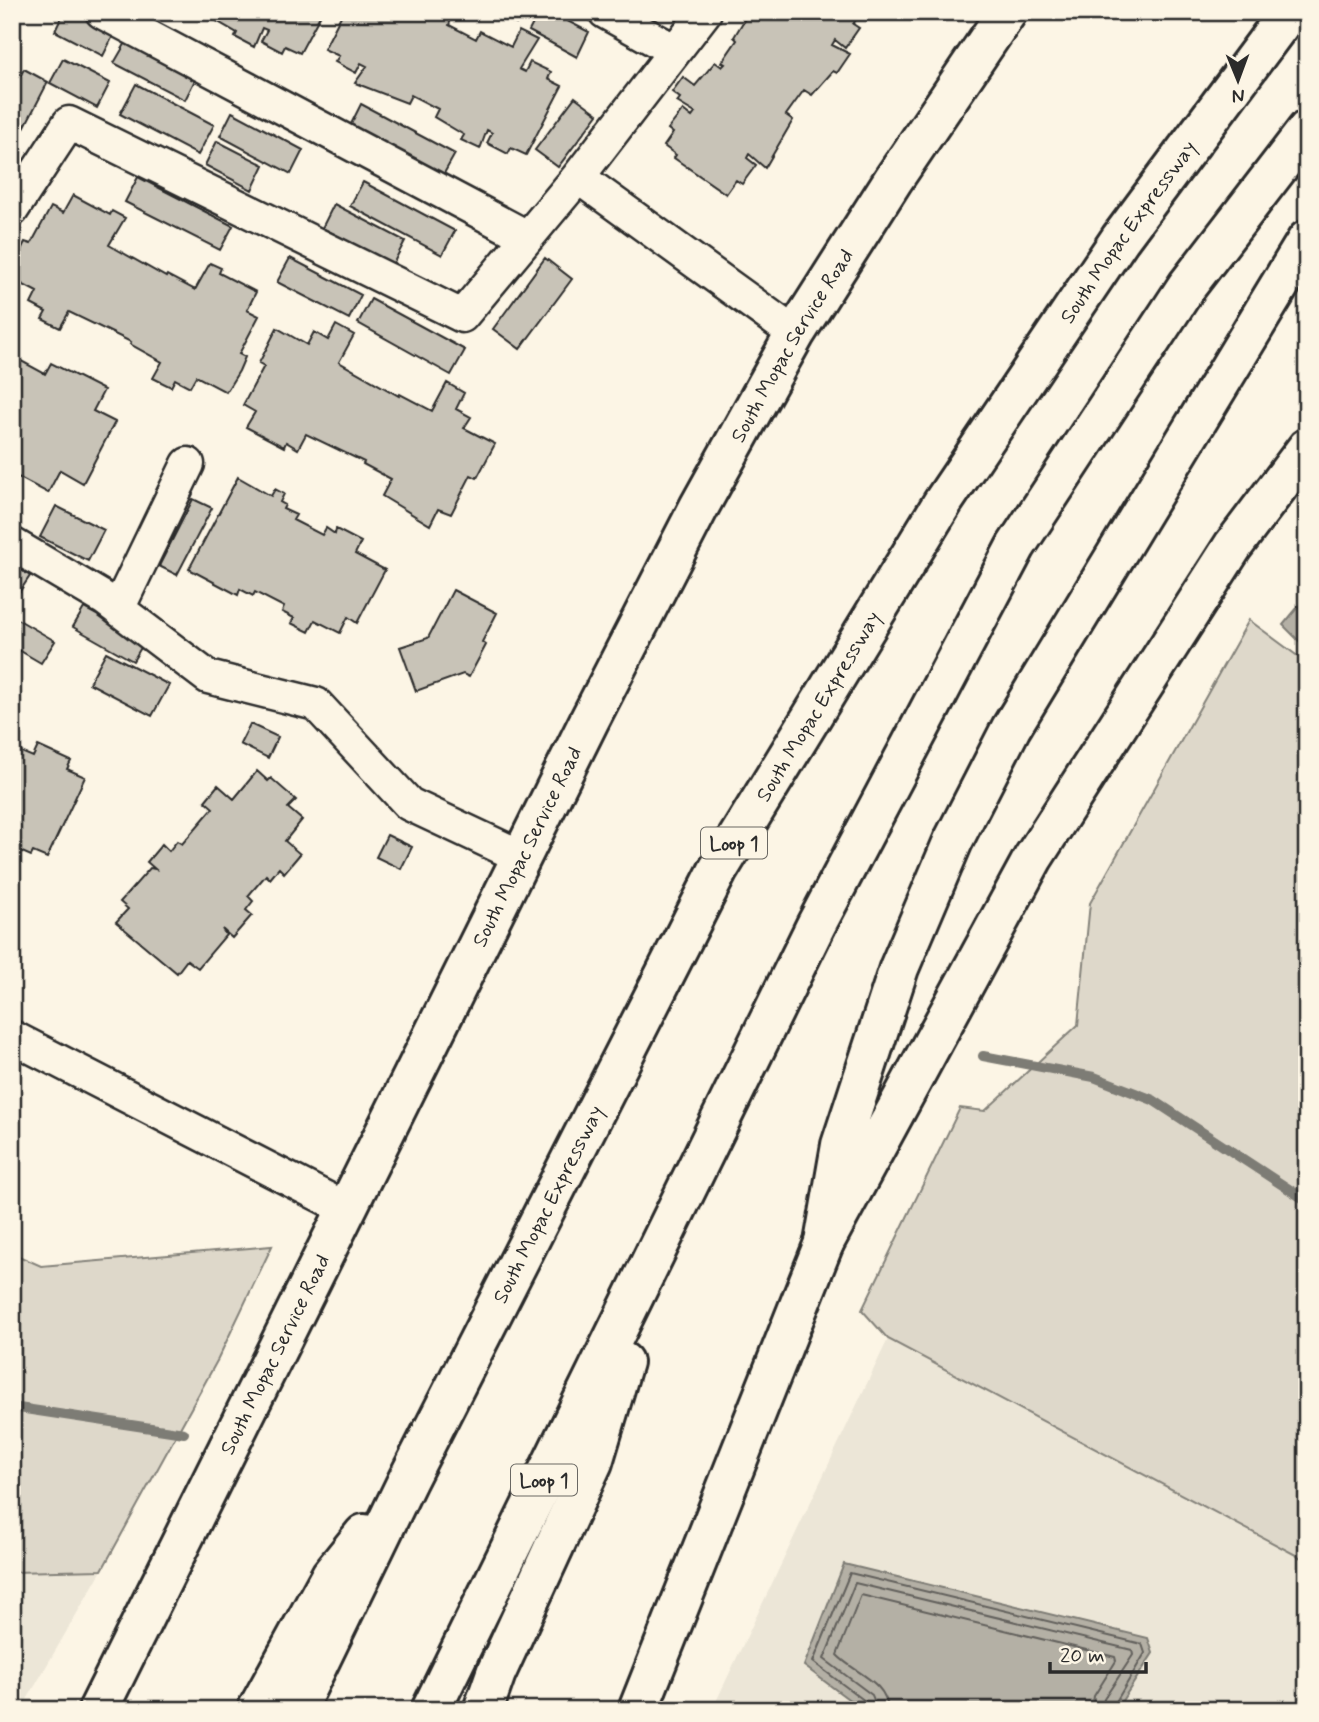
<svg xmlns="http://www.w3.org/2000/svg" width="1319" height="1722" font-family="Mynerve,sans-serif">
	<rect width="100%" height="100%" fill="#fcf5e5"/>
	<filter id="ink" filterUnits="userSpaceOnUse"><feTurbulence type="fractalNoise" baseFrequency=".0143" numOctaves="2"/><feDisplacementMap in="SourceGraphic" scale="14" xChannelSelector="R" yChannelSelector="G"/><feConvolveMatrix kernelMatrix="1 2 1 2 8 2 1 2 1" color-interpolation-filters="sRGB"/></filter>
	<g filter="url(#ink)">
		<path fill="#ece6d7" d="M888 1339 1307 1561V1710H712Z
			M102 1570 21 1710H12V1572Z"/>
		<path fill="#ded8ca" stroke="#84827a" stroke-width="2" d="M1249 620 1307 663V1561L888 1339 862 1310 960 1108 985 1111 1078 1025 1090 903Z
			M272 1246 218 1359 102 1570 12 1572V1253L41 1266Z"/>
		<path fill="#b4b0a5" stroke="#7d7b74" stroke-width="2" d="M1307 596V649L1283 625Z
			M844 1564 1148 1638 1153 1653 1116 1710H863L804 1666Z"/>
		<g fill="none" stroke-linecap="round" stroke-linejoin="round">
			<path stroke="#62605c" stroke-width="2" d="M869 1710 865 1701 813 1662 850 1573 1142 1644 1145 1653 1111 1710
				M878 1710 872 1695 824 1659 855 1583 1132 1650 1133 1655 1104 1699 1102 1710
				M888 1710C887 1681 854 1673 837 1655L861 1595 1115 1657 1116 1661 1094 1696 1092 1710"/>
			<path stroke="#7d7b74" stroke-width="10" d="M983 1056 1094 1077 1153 1100 1307 1201
				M12 1407 184 1433"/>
		</g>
		<path fill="#c8c3b7" stroke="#2b2b2b" stroke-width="2" d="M64 12H77L115 32 103 56 55 31Z
			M210 12H322L300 53 285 46 282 52 261 41 267 30 262 28 254 47 235 37 237 33 208 16Z
			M343 12H443L452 17 449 25 476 39 480 31 511 47 519 31 537 40 519 69 525 72 530 62 551 72 548 79 562 86 526 155 511 148 508 154 487 143 492 133 487 130 480 149 461 140 464 135 434 117 438 109 411 95 407 103 355 83 367 66 361 63 356 73 335 62 339 56 324 49Z
			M493 12H522L516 24Z
			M539 12H550L589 32 577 57 529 31Z
			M749 12H862L853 24 859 28 845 48 835 40 832 45 850 54 837 73 833 71 812 95 804 90 786 115 793 120 765 168 749 154 747 158 756 165 742 184 736 180 726 194 674 158 676 155 664 146 673 133 668 129 683 110 692 117 695 113 677 102 680 98 672 92 683 77 695 86 715 62 722 67 725 64 722 62 737 40 734 37Z
			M128 39 197 76 185 100 114 63Z
			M63 59 110 83 97 108 50 83Z
			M24 69 48 82 12 151V91Z
			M136 84 214 125 198 155 120 114Z
			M575 97 598 114 558 167 535 150Z
			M361 104 455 154 442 177 349 128Z
			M232 112 303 150 291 174 220 136Z
			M217 141 264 165 252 190 205 165Z
			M138 177 233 226 220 250 125 202Z
			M363 182 455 231 442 255 350 206Z
			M73 195 110 215 112 211 125 218 109 245 166 277 167 275 195 290 210 263 221 268 219 273 256 292 247 310 259 316 239 354 245 357 239 371 226 392 196 376 190 387 175 379 171 387 153 378 162 362 130 344 131 342 69 312 60 328 42 319 46 312 31 304 37 292 12 279V267L25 242 31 244 51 207 63 213Z
			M334 204 405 241 393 264 322 228Z
			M290 258 361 295 349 319 277 282Z
			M545 258 572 279 520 349 493 329Z
			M371 299 465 350 451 375 358 323Z
			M336 325 354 335 339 362 399 396 400 394 432 411 447 383 464 393 456 409 471 417 464 428 495 444 477 478 471 475 451 514 438 509 430 525 382 496 391 479 363 464 364 462 306 434 298 449 286 442 284 447 246 427 255 412 243 405 264 366 259 363 277 328 307 345 314 332 328 340Z
			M12 356 45 374 51 363 104 390 93 411 115 422 83 483 60 470 48 493 12 474Z
			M238 477 271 496 275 489 284 494 280 502 285 505 283 509 296 515 293 520 322 535 326 528 335 534 336 529 361 542 355 554 385 570 357 623 348 617 340 633 315 620 309 632 291 623 294 618 282 612 284 607 255 592 253 596 240 589 238 595 189 569Z
			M193 499 212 508 177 575 159 566Z
			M56 506 104 530 88 561 40 537Z
			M12 564 30 576 16 597 12 595Z
			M453 590 497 613 482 642 486 645 469 677 463 674 416 691 400 647 428 638Z
			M84 608 145 641 133 661 73 627Z
			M12 616 55 641 41 663 12 646Z
			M106 652 169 685 152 716 89 683Z
			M250 724 278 737 268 758 240 744Z
			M38 746 71 761 67 769 85 777 47 858 33 852 31 856 20 851 17 856 12 854V748L33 757Z
			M257 771 268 781 271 778 296 800 288 808 302 820 285 841 300 854 284 873 279 868 270 879 266 875 248 896 253 901 246 910 252 915 232 938 222 929 226 935 198 968 187 960 177 973 116 922 128 909 120 902 150 868 155 869 147 862 162 844 169 851 177 841 182 844 213 808 205 801 218 785 234 799Z
			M387 835 412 847 401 869 376 857Z"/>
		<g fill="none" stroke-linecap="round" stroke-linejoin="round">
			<g stroke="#2b2b2b" stroke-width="37">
				<path id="minor" d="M102 12 527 237
					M605 12 675 51
					M578 177 705 12
					M12 210 69 123 462 316 578 177 795 334
					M12 544 105 599 208 677 316 704 409 804 522 857
					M118 609 188 464
					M12 1037 347 1209"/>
			</g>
			<g stroke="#2b2b2b" stroke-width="44">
				<g id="major">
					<path id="s1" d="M98 1710 589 721 699 507 795 334 893 180 1007 12"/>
					<path d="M638 1710 824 1243 1033 858 1233 546 1307 448"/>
				</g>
			</g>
			<g stroke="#2b2b2b" stroke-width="44">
				<g id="highway">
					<path d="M824 1243 841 1145 899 968 953 841 1011 728 1307 240"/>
					<path d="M257 1710 331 1575 364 1534"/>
					<path id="s2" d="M296 1710 407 1481 718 870 943 502 1120 239 1289 12"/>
					<path d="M431 1710 816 925 1016 546 1187 286 1307 130"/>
					<path d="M483 1710 496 1673 593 1462 623 1362"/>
				</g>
			</g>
			<use href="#minor" stroke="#fcf5e5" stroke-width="32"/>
			<use href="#major" stroke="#fcf5e5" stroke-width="38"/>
			<use href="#highway" stroke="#fcf5e5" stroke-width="38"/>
		</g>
	</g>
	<g text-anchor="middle" stroke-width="7" stroke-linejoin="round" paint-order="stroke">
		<g fill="#fcf5e5" stroke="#6a6863" stroke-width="2">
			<rect x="701" y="827.5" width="66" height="31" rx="5"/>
			<rect x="511" y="1464.5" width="66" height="31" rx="5"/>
		</g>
		<g font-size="19" font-weight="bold" fill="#2b2b2b">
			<text x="734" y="850">Loop 1</text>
			<text x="544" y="1487">Loop 1</text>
		</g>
		<g font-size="21" fill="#2b2b2b" stroke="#fcf5e5">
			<text dy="7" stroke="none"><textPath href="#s2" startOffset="1699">South Mopac Expressway</textPath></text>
			<text dy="7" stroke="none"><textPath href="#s1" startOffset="1531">South Mopac Service Road</textPath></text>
			<text dy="7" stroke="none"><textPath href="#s2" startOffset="1132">South Mopac Expressway</textPath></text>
			<text dy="7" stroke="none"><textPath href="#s1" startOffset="964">South Mopac Service Road</textPath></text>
			<text dy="7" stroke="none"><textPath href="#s2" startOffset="565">South Mopac Expressway</textPath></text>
			<text dy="7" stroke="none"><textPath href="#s1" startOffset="397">South Mopac Service Road</textPath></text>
		</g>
	</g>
	<rect width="1319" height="1722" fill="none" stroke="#fcf5e5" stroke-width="42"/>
	<rect x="21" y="21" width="1277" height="1680" fill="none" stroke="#2b2b2b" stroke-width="2.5" filter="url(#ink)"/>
	<g transform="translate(1238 80) rotate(179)" stroke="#fcf5e5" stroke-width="5" paint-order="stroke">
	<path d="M0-5L12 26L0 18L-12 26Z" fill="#2b2b2b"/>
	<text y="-10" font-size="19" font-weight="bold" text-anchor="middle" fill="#2b2b2b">N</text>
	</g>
	<path d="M1050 1662v10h96v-10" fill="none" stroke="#2b2b2b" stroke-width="3.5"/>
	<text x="1060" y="1662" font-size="21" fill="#2b2b2b" stroke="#fcf5e5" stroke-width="5" paint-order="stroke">20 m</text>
</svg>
